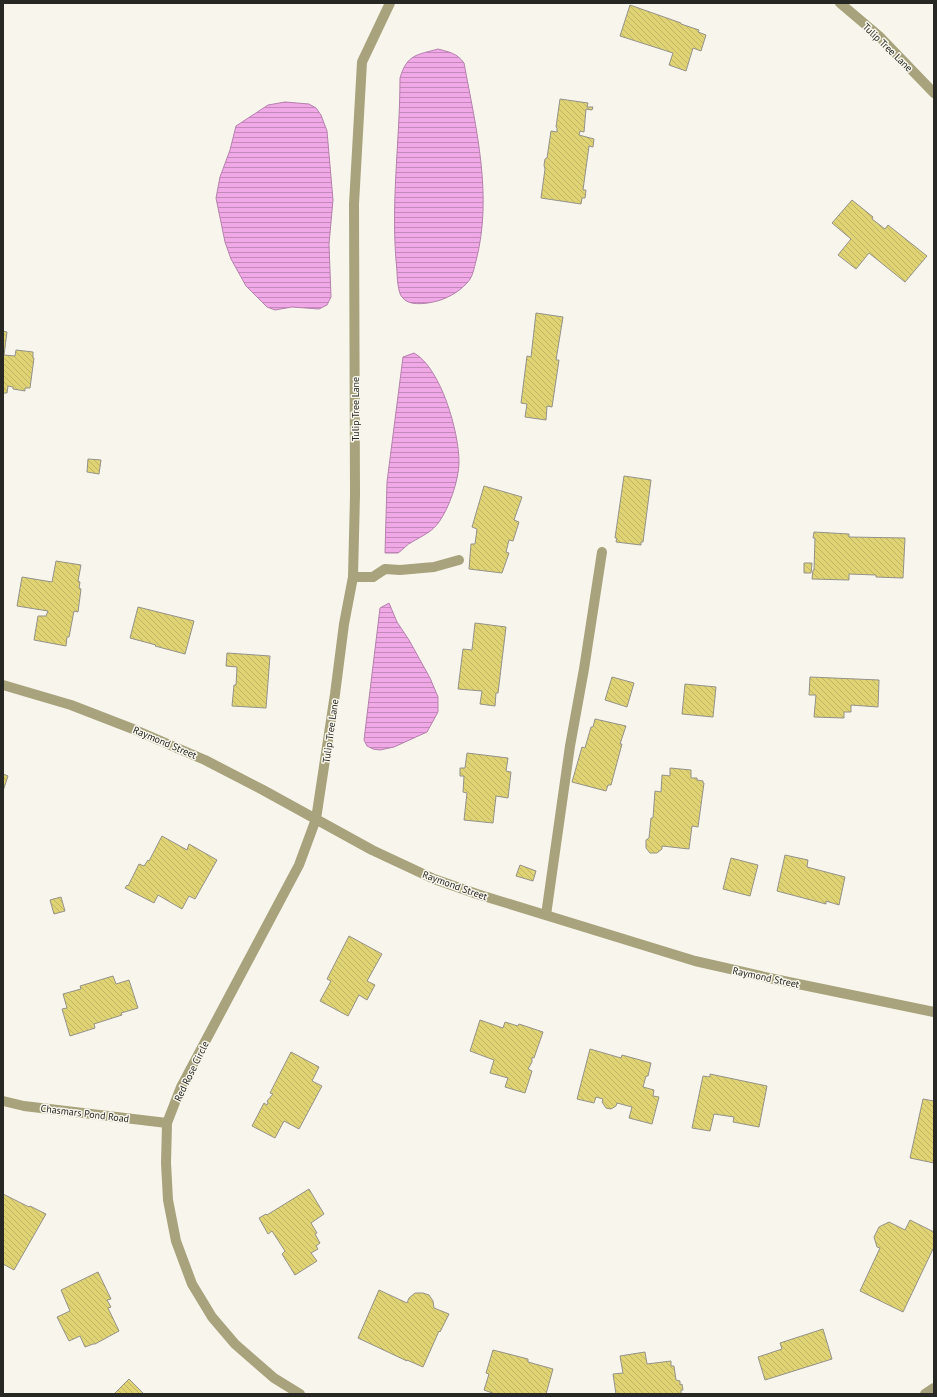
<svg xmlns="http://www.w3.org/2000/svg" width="937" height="1397" font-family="'PT Sans',sans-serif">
	<defs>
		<pattern id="water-rules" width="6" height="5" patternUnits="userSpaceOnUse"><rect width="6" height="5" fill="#f1a8e7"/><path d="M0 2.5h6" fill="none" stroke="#c389bb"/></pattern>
		<pattern id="building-back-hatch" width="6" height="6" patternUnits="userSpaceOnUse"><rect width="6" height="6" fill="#e0d374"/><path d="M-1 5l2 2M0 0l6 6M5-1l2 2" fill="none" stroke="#c0b564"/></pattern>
	</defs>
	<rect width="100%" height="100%" fill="#f8f6ec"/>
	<path fill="url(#water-rules)" stroke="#b481ac" d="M438 49C449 52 457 53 464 63 476 128 493 196 476 261 474 268 473 277 467 283 459 292 445 300 433 302 424 304 408 306 402 297 398 293 397 277 397 271 390 206 400 142 400 78 407 54 417 55 438 49Z
		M285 102 309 104 316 108 321 115 327 131 333 200 329 244 331 297 327 305 319 309 292 307 275 310 267 307 246 286 231 259 225 242 216 198 220 177 230 150 236 126 268 105Z
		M414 353C441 368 459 432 459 462 459 480 449 508 439 522 432 532 422 536 412 542 407 544 403 550 398 553H385L387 482 403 357Z
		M389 603 397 622 409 640 430 678 438 697V712L427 732 394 747 380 750 373 749 367 746 364 740 380 608Z"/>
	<path fill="url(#building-back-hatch)" stroke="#949289" d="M630 5 681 23V24L699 30 698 32 706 35 701 51 693 48 686 71 669 65 673 53 620 36Z
		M560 99 588 103 587 107H593L592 110 586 109 584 132 580 131 579 135 594 139 593 147 589 146 583 190H586L585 198H582L581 204 541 198 545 169 544 165 545 159 547 158 551 131 557 132V128L556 127Z
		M852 200 873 217 872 219 885 229 888 225 927 256 905 282 869 253 856 269 838 255 851 239 832 223Z
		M536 313 563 317 556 360H559L552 407 547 406 546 420 525 417 527 404 521 403 527 356 531 357Z
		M3 331 7 332 4 355 15 356 16 350 33 352V358H34L30 388H25V391L13 389V387L8 386 7 393H3Z
		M88 459 101 460 99 474 87 472Z
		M624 476 651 480 643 542H641V545L616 542 617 538H615Z
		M484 486 522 497 514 520 519 522 513 541 509 540 506 552 509 553 502 573 469 569 471 544H475L477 529 472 527Z
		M814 532 849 534V537L905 538 903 578 876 577V575L849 574V580L812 579 813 570H814L815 538H813Z
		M56 561 81 565 78 581 80 582 79 588 81 589 78 612 74 611 69 637H67L66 646 34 640 38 616H46L48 611 17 606 22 577 52 582Z
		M804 563H812L811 573H804Z
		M138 607 194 621 185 654 155 646 156 645 130 638Z
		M475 623 506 627 498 693H496L495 706 480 704 482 691 458 689 463 649 472 650Z
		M227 653 270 656 266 708 232 706 234 685H236L237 667 226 666Z
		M612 677 634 683 627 707 605 700Z
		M810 677 879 680 878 707 851 705V712H844V718L814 717 816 695H809Z
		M685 684 716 687 713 717 682 714Z
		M595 719 626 726 620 744H622L611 785H608L606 791 572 782 582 747 585 748 591 727H593Z
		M467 753 508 758 506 771 511 772 508 798 496 796 493 823 464 820 467 793 463 792 464 776H460V768H465Z
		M670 768 691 770V778H697V780L703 781V783H704L698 827 692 826 689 849 662 846V849L657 853H650L646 848V840L649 838 651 818H653L655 791 661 792 662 775 670 776Z
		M3 774 8 776 3 791Z
		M162 836 187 850 189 844 217 860 195 899 189 896 182 909 158 895 154 903 125 888 127 885 128 886 139 864 144 866 148 860 149 861Z
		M785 855 808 860 807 867 845 877 839 905 826 901V904L777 891Z
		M731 858 758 865 750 896 723 889Z
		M520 865 536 871 533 881 516 876Z
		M61 897 65 911 54 914 50 900Z
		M349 936 382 954 367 981 375 985 367 1000 359 995 348 1016 320 1001 331 981 327 979Z
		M113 976 116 984 129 980 138 1008 121 1013 122 1015 94 1024 95 1028 70 1036 62 1009 67 1008 63 994 81 989 80 986Z
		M480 1020 503 1028 505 1022 518 1026 519 1024 543 1032 534 1058 532 1057V1062L528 1069 532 1071 525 1093 505 1087 508 1078 490 1073 494 1060 470 1051Z
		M590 1049 621 1058 622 1055 651 1063 648 1076H646L643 1087 654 1090 653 1096 659 1097 652 1124 629 1118 632 1107 617 1103 616 1106 611 1109 606 1108 602 1102 603 1099 596 1097 594 1103 577 1099Z
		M291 1052 319 1067 312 1081 322 1086 299 1129 284 1121 275 1138 252 1126 264 1103 267 1105 268 1103 267 1101 273 1094 270 1093Z
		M710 1074 767 1086 759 1127 733 1122 734 1117 714 1114 710 1131 692 1128 703 1076 710 1077Z
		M923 1099 934 1101V1163L910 1158Z
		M309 1189 324 1214 311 1223 317 1233 315 1234 320 1243 316 1246 318 1249 311 1253 317 1261 295 1275 282 1254 285 1251 272 1231 268 1234 259 1218 266 1214 267 1215Z
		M3 1194 29 1207 30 1206 46 1214 14 1270 3 1264Z
		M910 1220 934 1232V1247L903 1312 860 1291 880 1248 877 1247 874 1237 879 1227 889 1222 905 1230Z
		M98 1272 111 1299 107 1300 111 1307 108 1308 119 1331 95 1344H93L85 1347 80 1336 69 1341 57 1317 70 1311 61 1290Z
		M379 1290 407 1303 409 1298 415 1293H423L429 1295 433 1301 434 1308 449 1314 440 1332 439 1331 423 1367 407 1360V1361L358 1338Z
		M823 1329 832 1359 765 1380 758 1357 782 1349 780 1343Z
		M493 1350 528 1359V1362L553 1369 546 1394H495L484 1390 489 1374 486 1373Z
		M645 1352 647 1364 671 1361V1366H674L676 1380 680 1381V1385L682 1384 683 1390H681V1394H616L613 1374 623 1373 620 1356Z
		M129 1379 144 1394H114Z"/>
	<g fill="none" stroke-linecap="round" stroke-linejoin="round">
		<path stroke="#a8a37d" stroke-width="10" d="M840 3 879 36 934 93
			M353 577H373L385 569 400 570 434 567 459 560
			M3 685 71 705 133 729 205 760 263 790 372 850 434 879 477 894 695 961 774 979 934 1012
			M546 915 570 746 584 669 602 552
			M3 1101 24 1106 167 1123
			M300 1394 274 1378 235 1344 212 1317 192 1284 176 1241 168 1200 166 1163 167 1123 181 1087 299 865 316 819 335 694 344 624 353 577 355 495 354 204 362 62 390 3
			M925 1394 934 1388"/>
	</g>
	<g text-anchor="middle" stroke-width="3" stroke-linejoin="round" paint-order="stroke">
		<g font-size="10" fill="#272723" stroke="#f8f6ec">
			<text transform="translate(888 47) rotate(44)" y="4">Tulip Tree Lane</text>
			<text transform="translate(355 409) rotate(-90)" y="4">Tulip Tree Lane</text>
			<text transform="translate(330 731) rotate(-82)" y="4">Tulip Tree Lane</text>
			<text transform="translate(165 742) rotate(23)" y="4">Raymond Street</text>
			<text transform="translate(455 885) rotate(20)" y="4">Raymond Street</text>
			<text transform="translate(766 977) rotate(12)" y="4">Raymond Street</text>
			<text transform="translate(191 1071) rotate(-64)" y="4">Red Rose Circle</text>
			<text transform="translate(85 1113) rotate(7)" y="4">Chasmars Pond Road</text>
		</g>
	</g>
	<rect width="937" height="1397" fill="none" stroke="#272723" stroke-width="8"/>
</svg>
